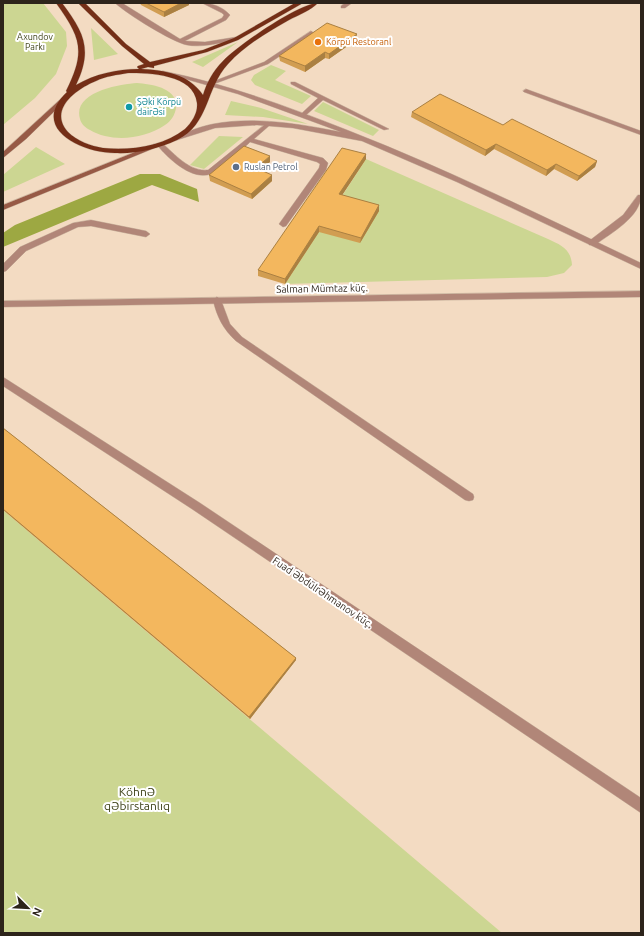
<svg xmlns="http://www.w3.org/2000/svg" width="644" height="936" font-family="Ubuntu,sans-serif">
	<rect width="100%" height="100%" fill="#f3dbc2"/>
	<path fill="#ccd692" d="M3 3H43L66 32 67 46 56 74 35 98 3 125Z
		M91 28 118 54 94 60Z
		M238 42 203 67 192 62Z
		M271 65 286 71 275 80 311 96 302 104 255 85 251 80 254 75Z
		M137 83C151 84 179 88 176 108 175 115 171 121 165 125 144 139 112 143 90 130 86 128 81 124 80 119 72 92 120 84 137 83Z
		M231 101 261 108 308 124 263 117 225 115Z
		M323 102 379 130 373 136 314 111Z
		M219 136 243 137 204 169 190 165Z
		M36 147 65 164 3 192V175Z
		M366 159 548 239C561 245 571 249 572 265L564 273 547 277 285 284Z
		M3 510 502 933H3Z"/>
	<path fill="#9da842" d="M140 174H160L197 189 199 202 152 185 3 247V233L15 225Z"/>
	<g fill="none" stroke-linecap="round" stroke-linejoin="round">
		<g stroke="#cfbaa4" stroke-width="1">
			<path id="service" d="M115 3H122L180 39 222 18 224 15 222 13 202 3C212 3 223 7 230 15L226 20 185 41 205 42 236 37 239 39C234 42 227 42 221 43 210 45 198 47 187 45 172 42 127 14 115 3Z
				M345 3H352L345 8H341V6Z
				M311 31 314 33 313 34 268 64 214 84 209 83 264 62Z
				M291 82H295L389 129 384 130 323 100 305 116H301V114L318 98 291 84Z
				M526 89 641 131V135L524 92 523 91Z
				M268 122 270 123V125L254 139 323 158 328 163 326 170 286 226 283 227 279 224 319 168 320 164 317 162 250 142C242 150 220 171 211 174 191 181 168 158 156 144L158 143H162C175 154 189 172 208 170Z
				M638 195H641C641 217 611 233 595 245H589V241L623 215Z
				M91 220 146 231 150 234 146 237 91 226 78 227 26 251 6 271 3 272V264L20 247 73 223Z"/>
		</g>
		<g stroke="#cfbaa4" stroke-width="1">
			<path id="minor" d="M217 297 221 300 230 324 242 337 473 494 474 497 473 500 469 501 465 500 236 341C223 329 217 317 213 300Z
				M3 377 200 503 641 798V813L192 509 3 386Z"/>
		</g>
		<g stroke="#cfbaa4" stroke-width="1">
			<path id="tertiary" d="M163 71C227 84 286 106 347 130 447 169 544 217 641 263V269L457 182 362 141 293 128 257 125 215 128 174 141H170V139C184 133 198 127 213 124 255 116 300 124 341 132L238 94 189 80 161 74 160 73Z
				M641 291V297L3 307V301Z"/>
		</g>
		<g stroke="#cfbaa4" stroke-width="1">
			<path id="secondary" d="M64 96 69 97 26 139 3 158V152Z
				M155 144 159 146 157 147 3 210V205Z"/>
		</g>
		<g stroke="#cfbaa4" stroke-width="1">
			<path id="trunk" d="M56 3H62C84 32 93 50 76 85 95 74 117 69 139 69L137 67 138 66 144 64 122 46 78 3H85L126 44 150 62 203 50 234 38 295 3H303L238 40 207 52 154 66V68L148 67 141 69C164 70 189 74 203 95 207 82 213 71 223 61 237 46 299 3 318 3 311 10 299 15 289 20 268 32 245 45 228 64 205 89 210 124 177 140 158 149 135 154 115 153 81 153 29 128 67 92L66 91C86 51 81 38 56 3ZM128 73C149 73 194 74 197 103 198 113 192 122 185 129 164 146 130 151 103 148 91 146 77 141 68 132 48 110 76 89 96 81 106 76 117 75 128 73Z"/>
		</g>
		<use href="#service" fill="#b18678" fill-rule="evenodd"/>
		<use href="#minor" fill="#b18678" fill-rule="evenodd"/>
		<use href="#tertiary" fill="#b18678" fill-rule="evenodd"/>
		<use href="#secondary" fill="#975a46" fill-rule="evenodd"/>
		<use href="#trunk" fill="#742e16" fill-rule="evenodd"/>
	</g>
	<path fill="#d19d51" d="M140 3H189V5L164 17 141 5Z
		M356 40 329 59 325 58 305 72 280 61 279 56Z
		M412 112 503 125 597 161 595 167 577 181 554 169 546 176 494 149 485 156 411 117Z
		M366 154V159L342 195 379 205V211L360 243 319 232 285 284 258 276V270Z
		M270 162 260 170 272 181 252 199 210 181 209 175Z
		M3 428 296 658V660L250 719 3 510Z"/>
	<path fill="#aa8042" d="M181 3H189V5L164 17V12Z
		M357 34 356 40 329 59V54Z
		M325 52V58L305 72V66Z
		M496 144 494 149 485 156 486 150Z
		M366 154V159L339 200V194Z
		M270 156V162L256 174V168Z
		M597 161 595 167 577 181 579 176Z
		M556 164 554 169 546 176 547 170Z
		M272 175V181L252 199 251 194Z
		M379 205V211L360 243 361 238Z
		M319 226V232L285 284V279Z
		M296 658V660L250 719 249 717Z"/>
	<path fill="#f3b75e" stroke="#aa8042" d="M146 3H181L164 12Z
		M327 23 357 34 329 54 325 52 305 66 279 56Z
		M440 94 503 125 512 119 597 161 579 176 556 164 547 170 496 144 486 150 412 112Z
		M244 146 270 156 256 168 272 175 251 194 209 175Z
		M342 148 366 154 339 194 379 205 361 238 319 226 285 279 258 270Z
		M3 428 296 658 249 717 3 509Z"/>
	<circle fill="#e8710a" stroke="#fff" stroke-width="1.5" cx="318" cy="42" r="4"/>
	<circle fill="#0f9aa8" stroke="#fff" stroke-width="1.5" cx="129" cy="107" r="4"/>
	<circle fill="#5c6f8a" stroke="#fff" stroke-width="1.5" cx="236" cy="167" r="4"/>
	<g text-anchor="middle" stroke-width="4" stroke-linejoin="round" paint-order="stroke">
		<g font-size="9" fill="#3c4016" stroke="#fff">
			<text x="35" y="40">Axundov<tspan x="35" dy="10">Parkı</tspan></text>
		</g>
		<g font-size="9" fill="#c56008" stroke="#fff" text-anchor="start">
			<text x="326" y="45">Körpü Restoranl</text>
		</g>
		<g font-size="9" fill="#0d838f" stroke="#fff" text-anchor="start">
			<text x="137" y="105">Şəki Körpü<tspan x="137" dy="10">dairəsi</tspan></text>
		</g>
		<g font-size="9" fill="#4e5e75" stroke="#fff" text-anchor="start">
			<text x="244" y="170">Ruslan Petrol</text>
		</g>
		<g font-size="10" fill="#2d241b" stroke="#fff">
			<text transform="translate(322 288) rotate(-1)" y="4">Salman Mümtaz küç.</text>
			<text transform="translate(323 592) rotate(34)" y="4">Fuad Əbdülrəhmanov küç.</text>
		</g>
		<g font-size="12" fill="#3c4016" stroke="#fff">
			<text x="137" y="796">Köhnə<tspan x="137" dy="14">qəbirstanlıq</tspan></text>
		</g>
	</g>
	<rect width="644" height="936" fill="none" stroke="#2d241b" stroke-width="8"/>
	<g transform="translate(28 908) rotate(114)" stroke="#ffffff" stroke-width="3" paint-order="stroke">
	<path d="M0-3L7 15L0 10L-7 15Z" fill="#2d241b"/>
	<text y="-6" font-size="11" font-weight="bold" text-anchor="middle" fill="#2d241b">N</text>
	</g>
</svg>
